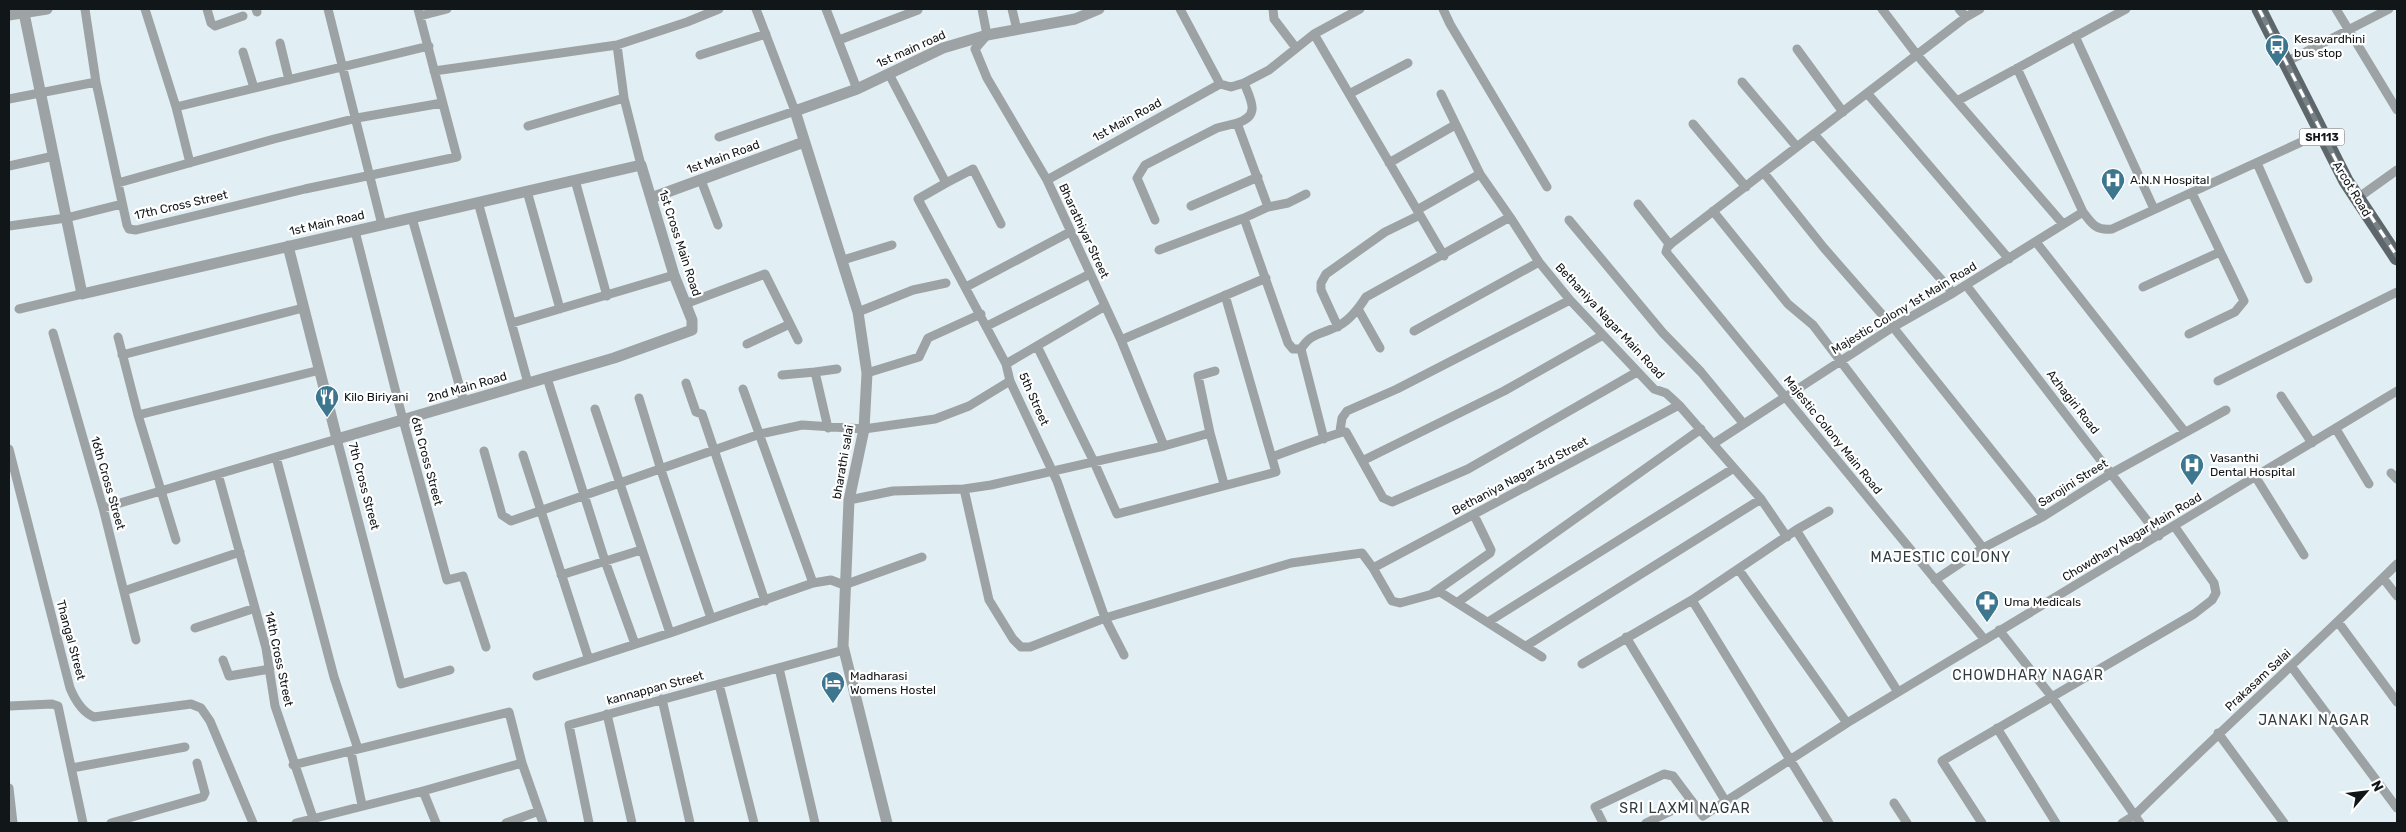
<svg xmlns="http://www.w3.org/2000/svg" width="2406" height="832" font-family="Rubik,sans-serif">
	<rect width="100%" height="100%" fill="#e1eef4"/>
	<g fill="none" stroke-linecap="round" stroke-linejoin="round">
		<path stroke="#9da3a5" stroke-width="9" d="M85 9 96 82 127 225 129 229 136 230 305 189 457 157 418 9
			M145 9 176 107 190 163
			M207 9 211 23 215 26 243 16
			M256 9 257 12
			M328 9 382 225
			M826 9 857 89
			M982 9 987 35 975 49 987 78 1047 180 1121 340 1164 446
			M1012 9 1017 30
			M1180 9 1220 84 1231 87 1244 83 1269 70 1314 34 1360 9
			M1273 9 1274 19 1296 48
			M1443 9 1450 24 1547 187
			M1882 9 1917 55 2063 224
			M1959 9 1966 17
			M1980 9 1966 17 1668 246 1666 252 1985 640
			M2336 9 2397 110
			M420 16 447 9
			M1314 34 1444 256
			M2075 36 2154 209
			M839 40 918 10
			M280 43 289 80
			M617 45 687 22 719 9
			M1797 49 1843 112
			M243 52 254 88
			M700 55 766 34
			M2286 62 2389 9
			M2017 68 2083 212C2092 224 2096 231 2112 229L2321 133
			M434 71 617 45 624 98
			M889 74 946 183 973 169 1001 224
			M1742 82 1797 147
			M1244 83C1251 100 1261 116 1237 123L1268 207 1244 218 1288 343 1293 349H1301
			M1867 93 2009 259
			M1349 94 1408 63
			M1441 94 1480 174 1510 217
			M9 99 96 82
			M1957 101 2126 9
			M176 107 429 46
			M1693 124 1746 187
			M528 126 624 98 641 165
			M1814 134 1953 293
			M719 137 795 111 756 9
			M1389 163 1455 125
			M2257 163 2308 279
			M9 166 54 156
			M1764 173 1824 248 1893 327 2044 516
			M575 180 607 296
			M701 180 718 225
			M1047 180 1220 84
			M118 183 274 139 357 118 442 103
			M946 183 918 199 1006 364 1010 381 1057 481 1105 618 1291 563 1362 553 1373 568 1392 601 1400 603 1440 592 1542 657
			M527 191 560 309
			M2362 195 2397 170
			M478 202 528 383
			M1638 204 1670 245
			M1191 206 1258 177
			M1268 207 1288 203 1306 194
			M1417 210 1480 174
			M1713 211 1788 304 1813 325 1983 548
			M412 218 464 402
			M1155 220 1137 178 1145 165 1217 128 1237 123
			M1569 220 1663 333 1701 372 1743 423
			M9 226 66 218 122 204
			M355 231 403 420 447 580 463 576 486 647
			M2036 242 2185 432
			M1159 250 1244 218
			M843 260 892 245
			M1966 285 2159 536
			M966 287 1070 232
			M2143 287 2220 252
			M685 304 765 274 798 340
			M19 309 82 294
			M1358 309 1380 348
			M858 312 913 290 946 283
			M512 323 674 275
			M987 326 1090 274
			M1338 327 1321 290V283L1326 274 1385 232 1420 215
			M1414 331 1539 262
			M53 333 103 508 136 640
			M2189 334 2235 312 2244 301 2192 193
			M118 337 138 415 176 540
			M1121 340 1266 278
			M747 344 790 324
			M1037 346 1094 462 1117 514 1276 472 1225 295
			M122 355 303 308
			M1006 364 1105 306
			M1215 371 1198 376 1210 433 1224 484
			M867 373 919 357 928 338 981 314
			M782 375 815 372
			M547 378 605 561 635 644
			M2218 381 2397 292
			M686 383 696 412 702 414 765 601
			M743 389 813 583
			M2281 396 2312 443
			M639 398 661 470 711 618
			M595 409 670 633
			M138 415 320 370
			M828 428 815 372 837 369
			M2336 429 2369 484
			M1340 431 1342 418 1347 411 1397 389 1570 300
			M1324 439 1301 349C1311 333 1320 335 1336 327 1348 322 1359 308 1366 297L1510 217 1539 262 1570 300 1654 389 1666 393 1679 405 1761 499 1787 537
			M1713 444 1893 327 1953 293 2083 212
			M9 449 70 688C75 700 82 712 94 717L191 704 201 708 210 721 253 823
			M484 451 502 515 511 521 760 434 802 425 864 429 935 419 969 406 1010 381
			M523 455 588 657
			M276 457 334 677 358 749
			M1272 457C1283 453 1340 431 1346 432L1383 498 1392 502 1468 469 1637 372
			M1364 460 1504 391 1603 335
			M2391 473 2397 479
			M218 474 266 648 275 706 313 818
			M2255 476 2304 555
			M964 489 989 600 1013 639 1021 647H1030L1105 618 1124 655
			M849 500 893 491 964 489 991 485 1164 446 1210 433
			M103 508 337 439 401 684 450 670
			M1796 530 1829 511
			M1373 568 1679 405
			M1739 570 1847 723
			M561 575 641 550
			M2383 578 2397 596
			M1935 580 1983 548 2044 516 2112 473 2226 410
			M124 591 240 552
			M1433 593 1490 553 1491 550 1474 515
			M1692 600 1829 823
			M1458 602 1701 429
			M1488 622 1734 468
			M2338 622 2397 702
			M195 628 255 608
			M1999 630 2052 697 2140 823
			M1626 637 1726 802
			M1526 646 1761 499
			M223 660 229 676 270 669
			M1582 664 1692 600 1796 530 1898 692
			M2291 666 2397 808
			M779 668 815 823
			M537 676 670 633 813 583 831 580 844 585 922 557
			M719 684 754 823
			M662 699 690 823
			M9 706 52 704 58 706 83 823
			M607 714 632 823
			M1997 728 2056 823
			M2218 733 2284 823
			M351 752 362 805
			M293 765 509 712 522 763 543 823
			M72 768 185 747
			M9 788 13 823
			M423 791 436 823
			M1894 803 1907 823
			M111 823 203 797 205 793 197 763
			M296 823 423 791 522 763
			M506 823 539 811
			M589 823 569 725 844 650
			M1603 823 1595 807 1664 774 1673 776 1703 816 1847 723 2397 391
			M1646 823 1692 801
			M1982 823 1942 761 2194 614 2212 600 2216 593 2214 583 2175 527
			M2122 823 2135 815C2221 730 2311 649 2397 564"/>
		<path stroke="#9da3a5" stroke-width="11" d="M24 13 82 294 641 165 674 275 692 320V330L614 358 337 439 288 246
			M9 15 47 9
			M651 198 804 142
			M887 823 843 646 849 500 864 429 867 373 858 312 795 111 857 89 943 48 987 35 1075 19 1099 9"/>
		<path stroke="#5d676b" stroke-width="15" d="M2259 9 2346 181 2397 258"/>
		<g stroke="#798286" stroke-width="5">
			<path id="rail" d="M2259 9 2343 174 2397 256"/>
		</g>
		<use href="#rail" stroke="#fff" stroke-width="3" stroke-dasharray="9" stroke-linecap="butt"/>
	</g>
	<defs>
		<g id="bus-pin" transform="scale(1.25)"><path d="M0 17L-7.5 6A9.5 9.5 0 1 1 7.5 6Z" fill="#3c778f" stroke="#fff"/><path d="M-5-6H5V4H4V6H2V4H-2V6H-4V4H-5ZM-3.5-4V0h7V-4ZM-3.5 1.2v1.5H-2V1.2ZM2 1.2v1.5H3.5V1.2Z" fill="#fff"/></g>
		<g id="hospital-pin" transform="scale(1.25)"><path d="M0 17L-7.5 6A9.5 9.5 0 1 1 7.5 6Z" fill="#3c778f" stroke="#fff"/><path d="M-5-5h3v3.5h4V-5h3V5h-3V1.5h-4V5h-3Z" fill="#fff"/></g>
		<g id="restaurant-pin" transform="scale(1.25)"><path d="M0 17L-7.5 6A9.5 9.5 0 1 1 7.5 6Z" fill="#3c778f" stroke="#fff"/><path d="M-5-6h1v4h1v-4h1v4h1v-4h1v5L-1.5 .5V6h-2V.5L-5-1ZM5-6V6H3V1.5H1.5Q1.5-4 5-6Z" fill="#fff"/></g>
		<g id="pharmacy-pin" transform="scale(1.25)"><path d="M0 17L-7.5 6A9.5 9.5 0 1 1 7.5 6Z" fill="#3c778f" stroke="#fff"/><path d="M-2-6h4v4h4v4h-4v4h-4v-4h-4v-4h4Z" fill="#fff"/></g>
		<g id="hotel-pin" transform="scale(1.25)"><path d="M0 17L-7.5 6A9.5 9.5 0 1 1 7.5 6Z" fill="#3c778f" stroke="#fff"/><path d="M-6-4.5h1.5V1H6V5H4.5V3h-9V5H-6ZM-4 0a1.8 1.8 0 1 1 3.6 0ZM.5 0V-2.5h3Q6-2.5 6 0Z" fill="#fff"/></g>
	</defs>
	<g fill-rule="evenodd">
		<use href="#bus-pin" x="2277" y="46"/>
		<use href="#hospital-pin" x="2113" y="180"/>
		<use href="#restaurant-pin" x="327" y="397"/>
		<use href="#hospital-pin" x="2192" y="465"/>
		<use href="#pharmacy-pin" x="1987" y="602"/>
		<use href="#hotel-pin" x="833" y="683"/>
	</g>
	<g text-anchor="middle" stroke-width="4.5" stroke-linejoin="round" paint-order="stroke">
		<rect fill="#fff" stroke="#585c5d" stroke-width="1" x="2299.5" y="128.5" width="45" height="17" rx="4"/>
		<g font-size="11" font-weight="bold" fill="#111618">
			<text x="2322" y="141">SH113</text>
		</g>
		<g font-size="12" fill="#111618" stroke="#fff" text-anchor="start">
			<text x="2294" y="43">Kesavardhini<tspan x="2294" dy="14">bus stop</tspan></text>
			<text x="2130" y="184">A.N.N Hospital</text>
			<text x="344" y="401">Kilo Biriyani</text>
			<text x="2210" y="462">Vasanthi<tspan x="2210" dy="14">Dental Hospital</tspan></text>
			<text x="2004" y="606">Uma Medicals</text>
			<text x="850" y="680">Madharasi<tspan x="850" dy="14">Womens Hostel</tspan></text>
		</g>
		<g font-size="12" fill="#111618" stroke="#fff">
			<text transform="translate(911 49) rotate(-24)" y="4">1st main road</text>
			<text transform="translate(1127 120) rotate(-29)" y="4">1st Main Road</text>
			<text transform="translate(723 157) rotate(-20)" y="4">1st Main Road</text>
			<text transform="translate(2352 189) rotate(59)" y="4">Arcot Road</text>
			<text transform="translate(181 205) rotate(-13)" y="4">17th Cross Street</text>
			<text transform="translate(327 223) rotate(-13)" y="4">1st Main Road</text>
			<text transform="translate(1084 231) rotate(65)" y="4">Bharathiyar Street</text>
			<text transform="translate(680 243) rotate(72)" y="4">1st Cross Main Road</text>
			<text transform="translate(1904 308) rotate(-31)" y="4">Majestic Colony 1st Main Road</text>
			<text transform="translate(1610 321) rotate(47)" y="4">Bethaniya Nagar Main Road</text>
			<text transform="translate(467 387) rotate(-16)" y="4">2nd Main Road</text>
			<text transform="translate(1034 399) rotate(66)" y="4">5th Street</text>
			<text transform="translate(2073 402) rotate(52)" y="4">Azhagiri Road</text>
			<text transform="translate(1833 435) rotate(51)" y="4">Majestic Colony Main Road</text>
			<text transform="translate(427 461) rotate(75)" y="4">6th Cross Street</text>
			<text transform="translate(843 462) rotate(-80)" y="4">bharathi salai</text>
			<text transform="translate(1520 476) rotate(-28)" y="4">Bethaniya Nagar 3rd Street</text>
			<text transform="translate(108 483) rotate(74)" y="4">16th Cross Street</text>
			<text transform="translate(2073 483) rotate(-32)" y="4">Sarojini Street</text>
			<text transform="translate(364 486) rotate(75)" y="4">7th Cross Street</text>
			<text transform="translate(2132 537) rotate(-31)" y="4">Chowdhary Nagar Main Road</text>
			<text transform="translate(71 640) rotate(75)" y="4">Thangal Street</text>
			<text transform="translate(279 659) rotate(78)" y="4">14th Cross Street</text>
			<text transform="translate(2258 680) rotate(-43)" y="4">Prakasam Salai</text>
			<text transform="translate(655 688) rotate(-15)" y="4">kannappan Street</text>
		</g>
		<g font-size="14" letter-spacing="1" fill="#303b40" stroke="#fff">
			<text x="1941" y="562">MAJESTIC COLONY</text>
			<text x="2028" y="680">CHOWDHARY NAGAR</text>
			<text x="2314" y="725">JANAKI NAGAR</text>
			<text x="1685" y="813">SRI LAXMI NAGAR</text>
		</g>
	</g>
	<rect width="2406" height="832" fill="none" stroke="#111618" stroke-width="20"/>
	<g transform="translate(2366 792) rotate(62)" stroke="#ffffff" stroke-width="4" paint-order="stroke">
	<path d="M0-4L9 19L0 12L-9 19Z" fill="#111618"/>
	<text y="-8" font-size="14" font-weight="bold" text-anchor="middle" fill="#111618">N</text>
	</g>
</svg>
